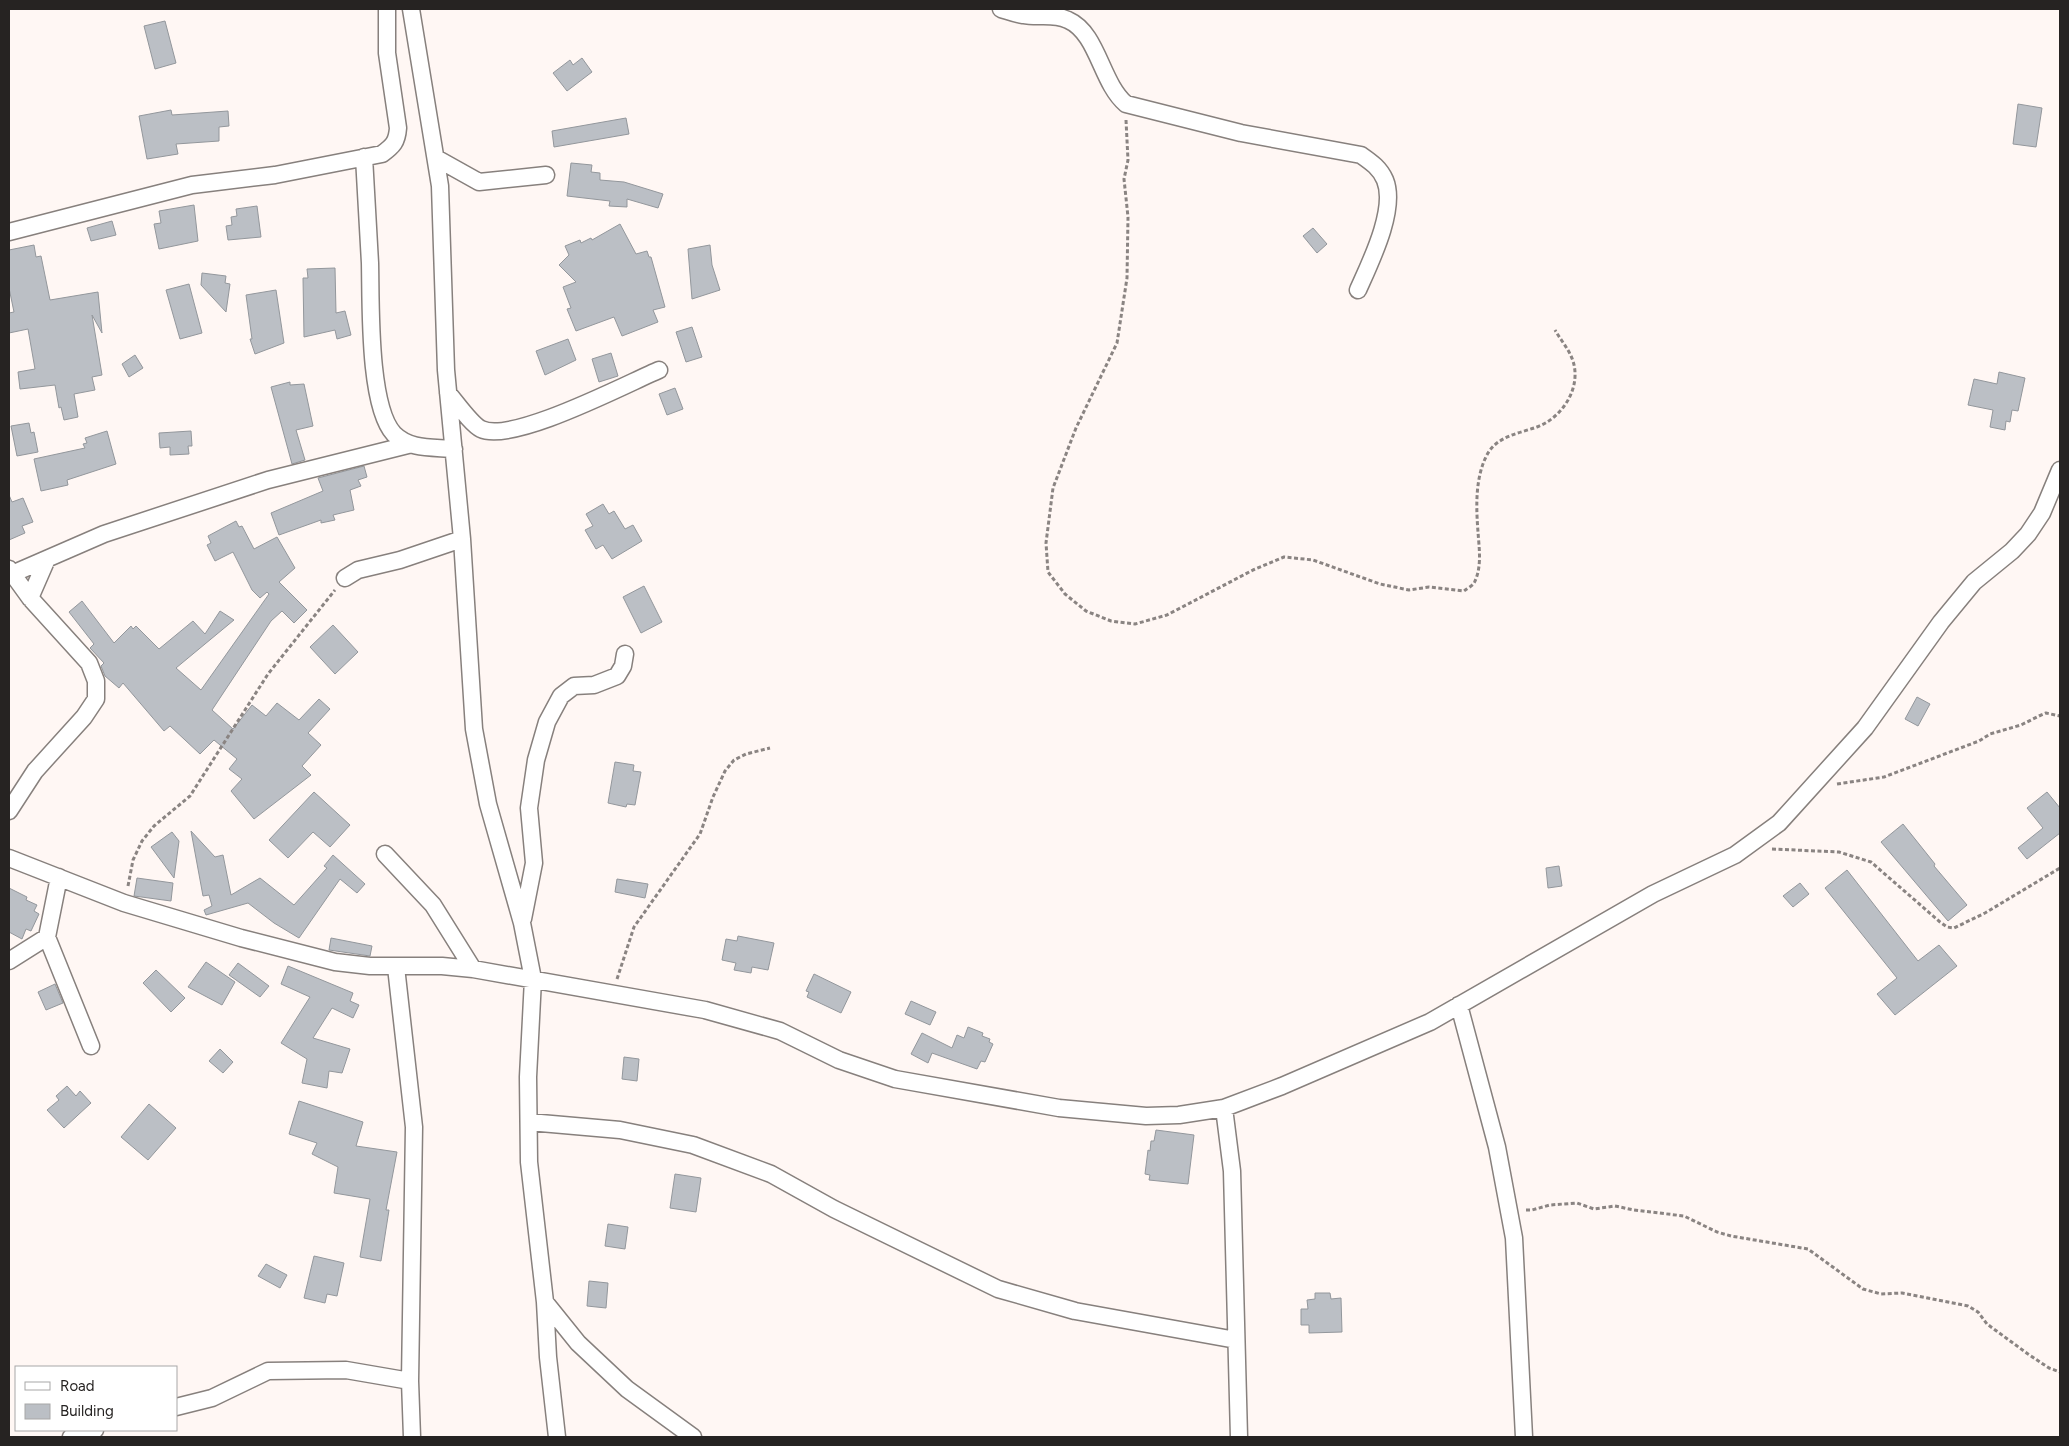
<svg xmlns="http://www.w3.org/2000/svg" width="2069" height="1446" font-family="Figtree,sans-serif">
	<rect width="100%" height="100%" fill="#fff7f4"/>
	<path fill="#bbbfc5" stroke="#93979c" d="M165 21 176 63 155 69 144 26Z
		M582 58 592 72 567 91 553 73 570 60 573 65Z
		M2018 104 2042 108 2036 147 2013 144Z
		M171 110 172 115 228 111 229 126 219 127V141L176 144 178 154 147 159 139 116Z
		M626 118 629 134 554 147 552 131Z
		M571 163 592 165 591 172 600 173V180L624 182 663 194 658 208 627 199V207L609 206 610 201 567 196Z
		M194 205 198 241 159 249 154 224 161 223 159 211Z
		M257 206 261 237 228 240 226 226 232 225 231 217 237 216 236 209Z
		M112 221 116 235 91 241 87 228Z
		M620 224 636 254 647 251 649 257H651L665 307 653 310 658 322 622 336 614 317 576 331 567 309 571 308 563 287 576 282 559 265 569 255 565 246 580 240 581 243 591 238 592 240Z
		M1313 228 1327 244 1317 253 1303 236Z
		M34 245 36 257 41 256 50 300 98 292 102 333 92 315 102 375 92 377 95 390 74 394 78 417 64 420 61 407 59 408 55 385 20 389 18 372 35 369 28 329 9 333V313L14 312 9 288V250Z
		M710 245 712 265 720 290 692 299 688 249Z
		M335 268 336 313 345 311 351 335 337 339 335 330 304 337 303 278H308L307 269Z
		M202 273 226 276 225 283 230 284 226 312 201 285Z
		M189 284 202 333 180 339 166 290Z
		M276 290 284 343 255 354 250 339H252L246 295Z
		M692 327 702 357 686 362 676 332Z
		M568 339 576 360 545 375 536 351Z
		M611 353 618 376 599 382 592 359Z
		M135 355 143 368 129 377 122 364Z
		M1999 372 2025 378 2018 411 2012 410 2010 422 2006 421 2005 430 1990 427 1993 410 1968 405 1974 379 1997 384Z
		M290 382V385L304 384 313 426 296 430 305 460 292 464 271 387Z
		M675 388 683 409 667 415 659 394Z
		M29 423 31 433 34 432 38 452 17 456 11 426Z
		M107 431 116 464 67 480 68 485 41 491 34 459 85 448 83 444 87 443 85 438Z
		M191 431 192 446H188L189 454 170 455V447L160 448 159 433Z
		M364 466 367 477 358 480 361 486 350 490 354 510 333 515 335 520 321 523V520L279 535 271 513 323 491 318 478Z
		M9 495 12 502 23 498 33 522 22 526 25 533 9 540Z
		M603 504 609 514 614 511 625 529 633 525 642 541 612 559 603 545 596 549 585 530 593 526 586 514Z
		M236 521 239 527 242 526 254 549 277 537 295 568 279 582 307 610 294 623 282 611 271 621 212 710 233 729 252 705 266 716 277 703 299 720 319 699 330 709 308 733 321 745 302 766 311 775 254 819 231 791 242 779 229 769 237 759 214 740 200 754 170 726 164 731 123 683 119 688 105 676 101 666 104 663 90 648 94 644 69 612 82 601 114 643 131 626 133 629 136 626 159 649 193 621 205 634 220 611 234 620 176 668 201 690 269 594 267 592 260 598 252 590 233 552 215 561 207 545 211 543 208 536Z
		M644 586 662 622 641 633 623 597Z
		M333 625 358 652 335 674 310 647Z
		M1917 697 1930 704 1918 726 1905 719Z
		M615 762 634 765 633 771 641 772 635 805 627 804 626 807 608 803Z
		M314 792 350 825 330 847 313 832 288 858 269 840Z
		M2047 792 2060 808V833L2027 859 2018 848 2043 828 2027 808Z
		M1903 824 1935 864 1934 866 1967 905 1948 921 1881 842Z
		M191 831 215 857 223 855 231 895 260 878 294 905 327 868 324 866 333 855 365 884 357 893 340 879 299 938 274 923 248 903 206 915 204 910 212 906 209 895 203 896Z
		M172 832 179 841 174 878 151 847Z
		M1559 866 1562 886 1548 888 1546 868Z
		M1847 870 1918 961 1939 945 1957 966 1895 1015 1877 994 1897 978 1825 888Z
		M137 878 173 883 171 901 134 896Z
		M617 879 648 884 645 898 615 892Z
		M1800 883 1809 894 1793 907 1783 896Z
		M9 888 27 897 26 900 37 905 34 911 39 914 31 931 26 929 22 939 9 932Z
		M738 936 774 943 768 970 752 967 751 973 734 970 736 963 722 960 726 939 737 941Z
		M331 938 372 946 370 956 329 950Z
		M206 962 235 982 222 1005 188 987Z
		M238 963 269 986 260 997 229 975Z
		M288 966 353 993 350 1001 359 1005 353 1018 332 1008 313 1038 350 1049 342 1073 329 1071 327 1088 302 1083 307 1059 281 1043 310 997 281 984Z
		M156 970 185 998 171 1012 143 983Z
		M814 974 851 992 841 1013 807 997 809 992 806 991Z
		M55 984 63 1003 46 1010 38 992Z
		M911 1001 936 1012 930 1025 905 1014Z
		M968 1027 983 1033 982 1036 990 1039 989 1042 993 1044 985 1062 981 1061 977 1069 932 1053 928 1063 911 1054 922 1033 952 1048 957 1035 964 1038Z
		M220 1049 233 1062 223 1073 209 1061Z
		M624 1057 639 1059 637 1081 622 1079Z
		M67 1086 76 1096 80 1091 91 1103 64 1128 47 1110 59 1100 56 1096Z
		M299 1101 363 1122 356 1146 397 1152 386 1210H389L381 1261 360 1257 370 1199 334 1193 338 1167 312 1154 317 1143 289 1134Z
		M149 1104 176 1128 148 1160 121 1137Z
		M1156 1130 1194 1135 1188 1184 1149 1180 1150 1175 1145 1174 1148 1150 1150 1151 1151 1141H1154Z
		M675 1174 701 1178 696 1212 670 1208Z
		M608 1224 628 1227 625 1249 605 1246Z
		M314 1256 344 1263 337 1296 327 1294 325 1303 304 1298Z
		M266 1264 287 1275 280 1288 258 1276Z
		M589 1281 608 1283 606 1308 587 1306Z
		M1315 1293H1330L1331 1299 1341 1298 1342 1332 1309 1333V1325H1301V1309H1308L1307 1300 1315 1299Z"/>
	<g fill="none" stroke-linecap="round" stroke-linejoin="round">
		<g stroke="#87807d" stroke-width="19">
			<path id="minor" d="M411 9 440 186 446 370 462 539 474 729 488 804 522 923 533 979 528 1077 529 1162 545 1302 548 1357 557 1437
				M1001 9C1008 11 1015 14 1023 15 1038 18 1054 13 1068 20 1098 33 1101 83 1126 104L1241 133 1361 155C1371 162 1380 168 1385 180 1397 209 1370 263 1358 290
				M364 157C366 192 368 228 370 263 371 302 368 406 394 434 410 450 432 447 454 449
				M436 158 479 182 546 175
				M9 232 192 185 275 175 382 154C393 146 397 142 398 128L387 53V9
				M448 393C456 402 471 424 481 429 512 444 626 384 659 370
				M9 569 30 598 89 663 96 681V699L84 717 35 771 9 811
				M12 574 104 534 268 480 408 445
				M345 578 358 570 400 560 462 539
				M30 598 47 559
				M385 854 433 905 473 969
				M9 858 124 903 241 938 335 962 370 966H442L473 969 705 1010 780 1031 839 1060 895 1079 1059 1108 1146 1116 1179 1115 1224 1108 1282 1086 1430 1022 1653 894 1735 855 1779 823 1865 728 1941 622 1974 582 2012 551 2028 534 2042 513 2060 470
				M523 919 534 863 529 808 536 760 547 722 561 696 574 686 594 685 617 676 623 666 625 654
				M47 937 91 1046
				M9 961 47 937 59 877
				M396 967 414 1127 410 1381 412 1437
				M1459 1005 1497 1147 1514 1238 1524 1437
				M1224 1108 1232 1171 1239 1437
				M529 1122 620 1130 693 1145 771 1174 834 1209 998 1289 1075 1311 1236 1340
				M545 1302 578 1343 627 1389 693 1437
				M176 1407 212 1398 268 1371 346 1370 410 1381
				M71 1437 95 1430"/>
		</g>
		<path stroke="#8a8482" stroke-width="3" stroke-dasharray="4 2.5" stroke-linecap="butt" d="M1126 120 1128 160 1124 179 1128 217 1127 278 1117 343 1076 428 1053 488 1046 543 1048 572 1065 594 1086 611 1111 621 1135 624 1167 615 1253 570 1284 557 1313 560 1380 584 1409 590 1429 587 1464 591C1468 588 1474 585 1475 581 1482 566 1479 547 1478 532 1476 506 1475 476 1488 453 1498 436 1520 433 1537 427 1564 417 1584 384 1571 356 1567 347 1560 339 1555 330
			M1837 784 1884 777 1979 741 1990 734 2021 725 2039 716 2046 713 2060 716
			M1772 849 1839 852 1871 862 1940 922 1947 927 1954 928 1985 913 2060 868
			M128 886 133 860 142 841 154 826 190 796 268 674 335 590
			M617 979 634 927 700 834 713 797 725 771 734 760 746 754 770 748
			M1526 1210H1532L1550 1205 1577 1203 1594 1209 1615 1206 1634 1210 1684 1216 1717 1232 1731 1236 1808 1249 1863 1289 1881 1294 1902 1293 1968 1306 1978 1312 1987 1324 2028 1354 2049 1368 2060 1372"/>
		<use href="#minor" stroke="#fff" stroke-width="16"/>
	</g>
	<rect width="2069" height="1446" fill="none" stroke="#262322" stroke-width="20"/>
	<rect x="15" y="1366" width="162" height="65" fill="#ffffff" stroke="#a8a7a7"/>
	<rect x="25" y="1382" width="25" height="8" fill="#ffffff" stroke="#a8a7a7"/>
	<text x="60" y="1391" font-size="15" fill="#262322">Road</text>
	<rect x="25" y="1404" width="25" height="15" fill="#bbbfc5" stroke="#a8a7a7"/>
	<text x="60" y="1416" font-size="15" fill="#262322">Building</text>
</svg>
